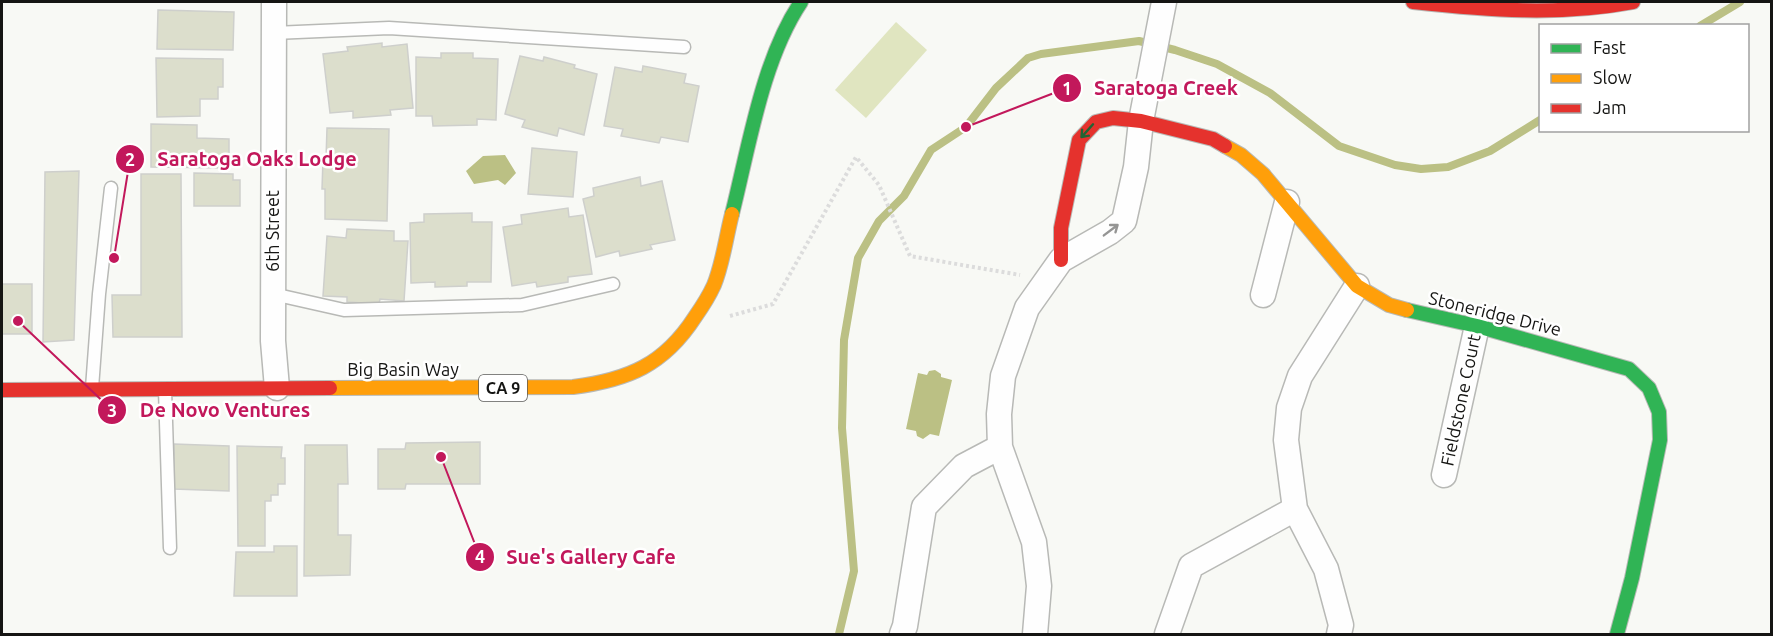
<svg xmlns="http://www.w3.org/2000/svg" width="1773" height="636" font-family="Ubuntu,sans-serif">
	<rect width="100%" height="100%" fill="#f8f9f5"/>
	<path fill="#e0e5c0" d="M896 22 927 50 866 118 835 90Z"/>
	<path fill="#bbc084" d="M505 155 516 173 505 185 498 180 474 184 466 171 483 156Z
		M935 370 941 374V377L952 380 939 436 930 434 923 439 917 436 916 431 906 429 918 373 927 375 929 371Z"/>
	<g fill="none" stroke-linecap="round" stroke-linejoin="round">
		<path stroke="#bbc084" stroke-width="8" d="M1700 26 1740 2
			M839 634 854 571 842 428 844 340 858 258 879 221 904 196 931 150 966 127 996 88 1028 58 1041 54 1139 41 1175 50 1217 64 1270 93 1339 146 1395 165 1421 169 1448 167 1490 151 1540 120"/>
	</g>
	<path fill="#dcdecc" stroke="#cecfcc" stroke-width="1.5" d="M158 10 234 12 233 50 157 49Z
		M382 43V47L407 44 413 108 390 110 391 115 353 118V111L330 113 323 54 348 51 347 47Z
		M441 53H473V58L498 59 496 120 477 119V125L433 126 432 116H416V57L441 58Z
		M520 56 543 61 544 57 575 65 574 68 597 74 584 135 559 128 557 136 522 127 525 120 505 114Z
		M156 58 223 59V87H218V99H200V116L157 117Z
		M643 66 686 74 684 83 699 86 688 142 661 137 659 143 621 136 623 129 604 126 615 67 642 72Z
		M151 124 197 125V138L229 139V168L151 167Z
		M327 128 389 129 387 221 325 219V189H322L323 159H326Z
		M532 148 577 152 573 197 528 194Z
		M79 171 74 340 43 342 45 172Z
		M194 173 233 174V180H240V206H194Z
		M141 174H181L182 337H113L112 295H141Z
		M640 177 641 186 662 181 675 240 650 245 652 249 620 256 619 251 596 257 583 199 594 196 593 188Z
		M568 208 569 217 583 215 592 274 568 277V282L537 287 536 282 512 286 503 227 522 224 521 215Z
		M472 213V222H492L491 282H467V286L435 287V282L411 283 410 223 424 222V214Z
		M347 229 394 231V241H408L404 301 380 299 379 304 347 302V297L323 296 327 236 346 238Z
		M2 284H32V334H2Z
		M480 442V484H406L405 489H378V449H405L406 443Z
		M174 444 229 446V491L174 489Z
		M305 445H347L348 484H338V535H351L350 575 304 576Z
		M237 446 282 447 281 458H285V484H278V495H271V501H265V546H238Z
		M274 546H297V596H234L236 552H274Z"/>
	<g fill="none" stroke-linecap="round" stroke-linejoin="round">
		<g stroke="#b8b9b6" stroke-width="15">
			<path id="lane" d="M274 33 389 28 684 47
				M273 294 344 310 522 305 613 284
				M92 388 99 294 111 188
				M165 390 170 548"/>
		</g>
		<g stroke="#b8b9b6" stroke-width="27">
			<path id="street" d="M274 2 273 341 277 388
				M1263 295 1287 202
				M1444 475 1477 326
				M902 634 905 626 924 507 964 466 1000 447
				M1035 634 1039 586 1034 542 1000 447 999 414 1003 376 1027 308 1061 260 1110 232 1124 221 1136 167 1141 121 1164 2
				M1167 634 1191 566 1295 509
				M1339 634 1341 625 1326 569 1295 509 1286 440 1289 408 1300 376 1357 286"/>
		</g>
		<g stroke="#b8b9b6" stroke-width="16">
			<path id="fast" d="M732 214C749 147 762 60 801 2
				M1407 310 1477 326 1629 369 1649 388 1659 412 1660 440 1632 578 1617 634"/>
		</g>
		<g stroke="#b8b9b6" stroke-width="16">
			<path id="slow" d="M1225 146 1241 155 1263 174 1357 286 1389 305 1407 310
				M330 388 573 387C628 380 664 365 695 317 702 307 709 296 714 285 723 263 726 237 732 214"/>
		</g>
		<g stroke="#b8b9b6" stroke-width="16">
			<path id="jam" d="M1413 2C1487 10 1559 16 1633 2
				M1061 260V228L1079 140 1096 122 1113 118 1141 121 1213 139 1225 146
				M2 390 330 388"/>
		</g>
		<path stroke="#dcdcdc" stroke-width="4" stroke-dasharray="3 3" stroke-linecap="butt" d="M730 316 773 304 856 157 879 185 910 256 1020 275"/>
		<use href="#lane" stroke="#fefefe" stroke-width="12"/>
		<use href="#street" stroke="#fefefe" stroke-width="24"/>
		<use href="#fast" stroke="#30b455" stroke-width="14"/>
		<use href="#slow" stroke="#ff9f0a" stroke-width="14"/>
		<use href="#jam" stroke="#e5322d" stroke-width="14"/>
	</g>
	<defs><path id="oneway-shaft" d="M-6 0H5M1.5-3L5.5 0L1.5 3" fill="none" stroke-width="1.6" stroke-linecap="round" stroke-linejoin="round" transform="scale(1.5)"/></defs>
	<use stroke="#226434" href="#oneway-shaft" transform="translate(1087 131) rotate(132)"/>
	<use stroke="#959594" href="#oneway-shaft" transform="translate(1111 230) rotate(-37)"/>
	<g text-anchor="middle" stroke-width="5" stroke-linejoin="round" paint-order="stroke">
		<rect fill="#fff" stroke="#5b5b5a" stroke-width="1.5" x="479" y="375" width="48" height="26" rx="4.5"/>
		<g font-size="16" font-weight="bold" fill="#151513">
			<text x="503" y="394">CA 9</text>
		</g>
		<g font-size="18" fill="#151513" stroke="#fff">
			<text transform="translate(273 231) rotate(-90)" y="6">6th Street</text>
			<text transform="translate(1495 314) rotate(14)" y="6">Stoneridge Drive</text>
			<text x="403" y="376">Big Basin Way</text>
			<text transform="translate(1461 400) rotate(-78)" y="6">Fieldstone Court</text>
		</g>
	</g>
	<path fill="none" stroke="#c2185b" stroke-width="2" d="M966 127L1067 88M114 258L130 159M18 321L112 410M441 457L480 557"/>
	<g fill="#c2185b" stroke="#fff" stroke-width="2">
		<circle cx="966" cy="127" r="6"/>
		<circle cx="114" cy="258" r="6"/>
		<circle cx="18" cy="321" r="6"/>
		<circle cx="441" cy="457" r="6"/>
		<circle cx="1067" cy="88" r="15"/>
		<circle cx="130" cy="159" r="15"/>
		<circle cx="112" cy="410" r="15"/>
		<circle cx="480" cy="557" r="15"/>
	</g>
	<g font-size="18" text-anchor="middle" font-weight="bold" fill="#fff">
		<text x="1067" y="95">1</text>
		<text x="130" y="166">2</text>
		<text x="112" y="417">3</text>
		<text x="480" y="563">4</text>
	</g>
	<g font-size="20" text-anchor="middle" font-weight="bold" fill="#c2185b" stroke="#fff" stroke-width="5" stroke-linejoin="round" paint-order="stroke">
		<text x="1166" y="95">Saratoga Creek</text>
		<text x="257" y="166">Saratoga Oaks Lodge</text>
		<text x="225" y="417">De Novo Ventures</text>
		<text x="591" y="564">Sue's Gallery Cafe</text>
	</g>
	<rect width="1773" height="636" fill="none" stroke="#151513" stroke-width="6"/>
	<rect x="1539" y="24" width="210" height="108" fill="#ffffff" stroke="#a1a1a1" stroke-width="1.5"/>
	<rect x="1551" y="44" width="30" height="9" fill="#30b455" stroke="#a1a1a1" stroke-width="1.5"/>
	<text x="1593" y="54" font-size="18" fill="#151513">Fast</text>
	<rect x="1551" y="74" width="30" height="9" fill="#ff9f0a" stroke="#a1a1a1" stroke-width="1.5"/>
	<text x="1593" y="84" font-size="18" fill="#151513">Slow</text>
	<rect x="1551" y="104" width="30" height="9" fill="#e5322d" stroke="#a1a1a1" stroke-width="1.5"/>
	<text x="1593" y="114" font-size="18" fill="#151513">Jam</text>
</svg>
